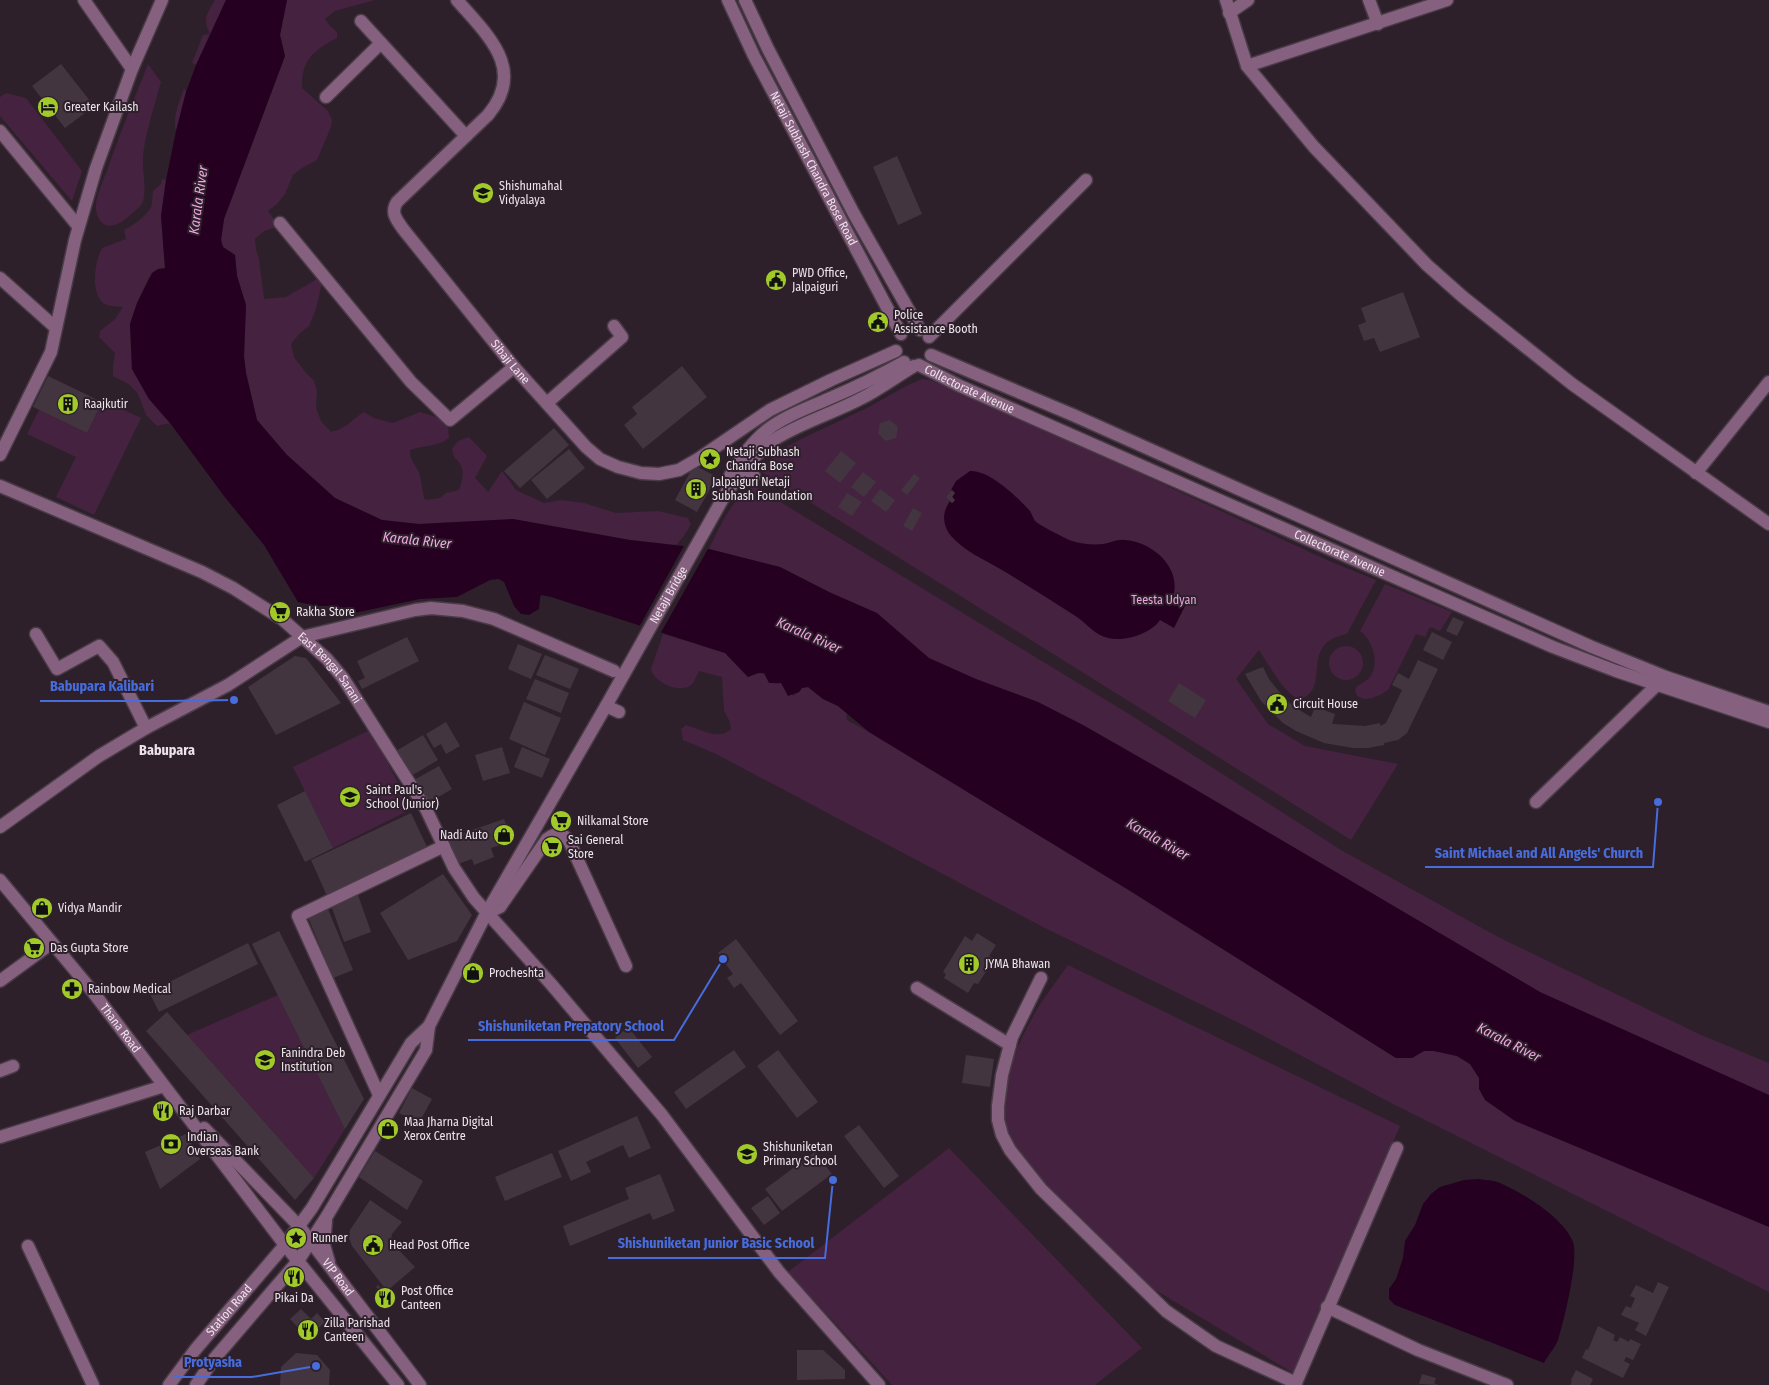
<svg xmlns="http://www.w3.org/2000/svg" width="1769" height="1385" font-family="'Fira Sans Condensed',sans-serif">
	<rect width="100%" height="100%" fill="#2d202b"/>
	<path fill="#45223f" d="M215 0H226L196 65 192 63 203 35 210 34C202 18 207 14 215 0Z
		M287 0H375L335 11 325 19 330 26 337 32V38C314 50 301 60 302 88L328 111 332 120 331 127 317 160 302 168 293 175 285 194 277 204 268 211 279 226 264 231 255 239 256 250 259 259 264 299 286 297 319 278 322 283 316 309 309 326 299 334 291 344 294 357 306 373 314 381 317 391 316 408 321 421 331 432C346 429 351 420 364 412L374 418 393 423 420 412 443 419 448 423 449 438C437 447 424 445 410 450 409 461 418 466 420 476 422 484 422 491 425 500L440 498 446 493 459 490C462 482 465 472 460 464 455 456 454 460 452 449L458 441 469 437 487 456 475 478 488 492 502 471 516 490 544 503 561 500 584 503 616 513 658 511 688 518 691 524 684 536 676 545 630 540 513 519 419 524 382 520 335 498 287 455 257 420 246 373 244 356 246 305 237 276 235 255 223 247 221 240 224 219 285 56 280 35Z
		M148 64 161 82C155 104 144 137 143 159 142 173 147 187 143 201 141 207 135 211 130 215 126 219 120 224 114 225 101 229 95 215 96 204 97 193 103 181 107 171 119 135 134 100 148 64Z
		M184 88 186 92 176 131C172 117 180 101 184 88Z
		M6 93 26 98 82 171 72 201 0 116V97Z
		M162 179 166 180 161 216 165 268 148 279 137 303 130 324 131 349 132 369 149 399 170 423 157 426 146 415 138 394 130 385 113 376V367L115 353 99 337 100 331 115 319 123 307C116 306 108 307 103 303 90 291 95 261 102 248L126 239 124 230C132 226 147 216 151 207 153 202 152 196 153 191L161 184Z
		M922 379 930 380 1083 447 1329 561 1376 580 1347 634C1297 644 1333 686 1301 699 1287 699 1267 662 1259 650L1236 679 1268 724 1305 746 1398 764 1351 840 760 471 778 452 799 440 867 408 906 386Z
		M103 400 141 418 94 515 56 497 76 457 27 434 39 410 87 433Z
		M754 486 1129 714 1341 850 1500 938 1701 1035 1769 1063V1111L1753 1113 1001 700 839 608 829 592 780 567 709 549C721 524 730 501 754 486Z
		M1385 584 1452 612 1440 631 1430 627 1425 637 1416 634 1388 690 1380 695 1372 698 1364 699 1357 696 1355 690C1358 683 1365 683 1370 677 1380 664 1373 640 1360 631Z
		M663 634 725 653 748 677C764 670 763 674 775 684L781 683 793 696 799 692 802 688 808 687 823 699 838 706 846 712 847 720 869 732 1127 889 1396 1058H1412L1424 1051H1434L1457 1056 1470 1064 1479 1078V1089L1769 1224V1292L1391 1103 1245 1026 1041 926 716 754 683 740 681 729 686 725C700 729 719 741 731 729L730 722 724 711 722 677 699 671C696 676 695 682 691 685 678 694 654 682 651 669Z
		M1329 663a17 17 0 1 1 34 0a17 17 0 1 1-34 0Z
		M370 730 412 809 333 848 293 767Z
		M1068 965 1400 1126 1293 1373 1152 1288 1052 1192 1023 1159 1014 1144 1008 1133 1003 1114 1007 1075 1013 1058 1027 1027 1040 1004Z
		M278 995 345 1129 314 1178 187 1035Z
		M949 1148 1142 1348 1095 1385H892L788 1272Z"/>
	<path fill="#250021" d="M226 0H287L280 35 285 56 224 219 221 240 223 247 235 255 237 276 246 305 244 356 246 373 257 420 287 455 335 498 382 520 419 524 513 519 630 540 709 549 780 567 829 592 877 613 929 658 976 679 1038 702 1083 725 1188 785 1540 992 1769 1095V1227L1515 1121 1485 1100 1479 1089V1078L1470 1064 1457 1056 1434 1051H1424L1412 1058H1396L1127 889 869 732 838 706 823 699 808 687 802 688 799 692 788 696 781 683H769L764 673H758L748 677 725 653 551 597 541 595 540 598 539 609 529 615 521 614 514 606 504 582 499 579 490 580 457 597 420 599 345 615 334 606H317L298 602 264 545 224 496 170 423 149 399 132 369 130 324 137 303 152 273 158 269 165 268 161 216 166 180 176 131 186 92 196 65Z
		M970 471C990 470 1017 497 1030 511 1032 514 1033 518 1035 521 1039 525 1066 539 1072 541 1081 544 1093 545 1103 544 1110 543 1118 539 1125 540 1153 542 1182 568 1173 597L1186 604 1174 628 1160 620C1151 634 1124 642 1108 638 1095 635 1087 624 1077 617 1052 601 1027 585 1002 570 985 560 964 551 951 536 942 525 942 512 950 501L952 503 955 500 952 497 955 493 951 490 956 481Z
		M1478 1179C1485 1180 1493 1180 1500 1183 1523 1193 1564 1218 1573 1242 1579 1260 1564 1320 1558 1340 1555 1348 1548 1355 1544 1363L1395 1305 1389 1299V1289L1396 1279 1403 1258 1405 1241 1415 1225 1423 1204 1431 1194 1440 1187 1464 1180Z"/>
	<path fill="#2d202b" d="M685 544 709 547 659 636 638 629Z"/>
	<path fill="#433540" d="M61 64 94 106 65 128 32 86Z
		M897 156 922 214 898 225 873 167Z
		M1403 292 1420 337 1380 352 1374 338 1364 341 1358 325 1366 322 1361 308Z
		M879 317 882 325 877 327 873 319Z
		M682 366 707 397 643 449 624 425 637 414 632 407Z
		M48 376 102 402 87 433 33 407Z
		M890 420 898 427 897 433 896 438 885 441 878 433 880 423Z
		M554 428 569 445 520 488 504 471Z
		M569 449 585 468 547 499 531 480Z
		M841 451 856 463 840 483 825 471Z
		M694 465 717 477 697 512 675 500Z
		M863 472 876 482 864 497 851 487Z
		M914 474 920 478 907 495 901 490Z
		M880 489 895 500 886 512 871 501Z
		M952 490 955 493 952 497 955 500 952 503 946 497Z
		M847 493 862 502 852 516 838 507Z
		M913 508 922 513 912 531 903 526Z
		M1453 617 1464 622 1457 636 1446 631Z
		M1432 632 1452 642 1443 660 1423 650Z
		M407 637 419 661 362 689 358 681 365 678 357 661Z
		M518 644 542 654 531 679 508 669Z
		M545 655 579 669 570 689 536 675Z
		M295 656 306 658 341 703 276 735 248 687Z
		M1418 660 1438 669 1407 733 1398 740 1384 743V745L1368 748H1353L1324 743 1296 731 1283 723 1261 701 1245 674 1263 667 1269 679 1285 699 1296 708 1311 717 1315 707 1335 714 1332 724H1334L1365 726 1380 723V726L1386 723 1402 690 1392 685 1398 673 1409 679Z
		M535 679 569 693 561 713 526 699Z
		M1179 683 1206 700 1195 718 1168 701Z
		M524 702 561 718 545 755 509 739Z
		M446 722 460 746 446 754 441 744 434 748 426 734Z
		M423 735 438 760 411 776 396 751Z
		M502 747 510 773 483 781 475 755Z
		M522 747 550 759 542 778 514 767Z
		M439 766 452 789 428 803 414 780Z
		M305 791 333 848 305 862 277 805Z
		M411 813 428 849 327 896 311 860Z
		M504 819 509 832 501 845 491 848 494 857 474 865 472 859 455 865 446 839Z
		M443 874 472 915 457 941 408 960 380 913Z
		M358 895 371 932 344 942 331 905Z
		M328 909 353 970 333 978 308 917Z
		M279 931 364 1099 345 1129 252 944Z
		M977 933 996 945 989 956 994 959 978 984 974 983 968 993 944 978 946 974 943 972 965 936 972 941Z
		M736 939 798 1021 780 1035 741 983 734 988 727 978 733 974 718 953Z
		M248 943 258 964 159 1012 149 992Z
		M167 1012 314 1178 295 1200 146 1031Z
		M628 1027 652 1057 638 1068 615 1038Z
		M734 1050 746 1067 686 1109 674 1092Z
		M778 1050 818 1102 797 1118 757 1066Z
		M966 1055 994 1059 990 1087 962 1083Z
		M412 1088 432 1099 419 1123 399 1113Z
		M637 1116 651 1148 629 1158 623 1145 586 1162 591 1172 571 1181 558 1151Z
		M859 1125 899 1176 884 1188 844 1136Z
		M186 1134 200 1159 160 1189 145 1152Z
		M375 1151 423 1181 407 1210 359 1177Z
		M815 1152 832 1174 782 1211 765 1189Z
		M552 1153 562 1177 505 1201 495 1177Z
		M660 1174 675 1211 653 1220 650 1213 570 1246 563 1226 629 1199 625 1188Z
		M768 1196 780 1213 764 1225 751 1208Z
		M370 1200 402 1222 392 1234 391 1239 393 1244 415 1267 387 1291 352 1246 349 1238 350 1230Z
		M1658 1282 1669 1287 1646 1336 1635 1330 1639 1323 1621 1315 1626 1306 1631 1308 1635 1298 1630 1296 1636 1285 1653 1293Z
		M378 1285 394 1303 388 1308 376 1293 379 1290 376 1287Z
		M301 1309 311 1319 317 1313 325 1322 308 1338 290 1319Z
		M1598 1326 1615 1335 1613 1340 1617 1342 1620 1337 1629 1342 1630 1339 1641 1344 1633 1360 1626 1357 1624 1361 1630 1364 1623 1378 1582 1358 1586 1349 1588 1350Z
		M797 1350H823L845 1370V1379L797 1380Z
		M296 1353 317 1355 330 1370 329 1385H280L281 1367Z
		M1576 1370 1593 1379 1590 1385H1570L1572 1381 1571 1380Z
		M1422 1374 1436 1378 1434 1383 1438 1385 1419 1384Z"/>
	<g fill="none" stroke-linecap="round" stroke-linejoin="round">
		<g stroke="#483b46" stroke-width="15">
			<g id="minor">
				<path d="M84 0 132 69"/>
				<path id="s1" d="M457 0C487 35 527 69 488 115L397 202C390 213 397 220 403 229L514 367 586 447 600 459 618 467 641 473 659 474 679 470 698 459 770 410 831 380 896 351"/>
				<path id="s2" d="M728 0 754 56 901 334"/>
				<path d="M745 0 768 49 854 214 920 330"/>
				<path d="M1226 0 1247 66 1314 147 1427 265 1463 297 1572 384 1769 524"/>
				<path d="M1369 0 1378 24"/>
				<path d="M1229 13 1248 0"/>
				<path d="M361 21 466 136"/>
				<path d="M1247 66 1447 0"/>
				<path d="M326 97 381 43"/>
				<path d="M0 131 78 226"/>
				<path d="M280 223 411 382 450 420 514 367"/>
				<path d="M0 278 56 328"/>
				<path d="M929 337 1086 180"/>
				<path d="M931 355 1073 415 1592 647 1666 677 1769 712"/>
				<path id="s3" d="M919 365 960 386 1553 647 1616 671 1769 722"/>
				<path d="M547 403 622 337 614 326"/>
				<path d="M0 455 51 352 75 240 96 168 132 69 162 0"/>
				<path d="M743 470 754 476"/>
				<path d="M1696 473 1769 382"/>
				<path d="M729 478C739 460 751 443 767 430 785 416 808 408 828 399 854 388 879 376 904 362"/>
				<path id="s4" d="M0 486 202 572 233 588 282 619 327 659 343 678 426 809 454 868 474 898 551 984 662 1115 779 1272 879 1385"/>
				<path d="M36 634 57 669 99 646 113 662 146 728"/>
				<path d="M606 706 619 712"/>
				<path d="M1536 802 1662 680"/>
				<path d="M0 827 99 756 146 728 228 685 302 637 415 610 431 608 463 611 494 619 614 671"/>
				<path id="s5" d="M0 880 93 992 285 1245 398 1385"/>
				<path d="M492 911 500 907 547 839C557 832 563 831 570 843L626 966"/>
				<path d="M1041 978 1012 1037 1002 1075 998 1106V1120L1002 1135 1010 1150 1041 1189 1166 1311 1216 1346 1296 1383"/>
				<path d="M0 981 52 943"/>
				<path d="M917 988 1010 1045"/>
				<path d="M0 1071 13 1066"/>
				<path d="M379 1095 298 916 444 846"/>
				<path id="s6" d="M204 1128 299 1226 420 1385"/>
				<path d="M0 1137 164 1086"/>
				<path d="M326 1221 324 1245 329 1262"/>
				<path d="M28 1246 93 1385"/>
				<path d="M1327 1307 1418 1350 1507 1385"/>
				<path id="s7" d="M169 1385 195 1350 285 1245 312 1208 411 1043 429 1026"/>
				<path id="s8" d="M196 1385 214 1359 298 1261 327 1216 426 1050 429 1026 487 912 606 706 726 493C740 474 755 453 775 439 802 422 834 413 862 398 880 389 897 376 914 366"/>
				<path d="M1295 1385 1397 1148"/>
			</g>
		</g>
		<use href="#minor" stroke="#86607f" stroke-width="12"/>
	</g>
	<defs>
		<g id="hotel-disc" transform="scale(1.125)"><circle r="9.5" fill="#a1c929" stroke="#2d202b"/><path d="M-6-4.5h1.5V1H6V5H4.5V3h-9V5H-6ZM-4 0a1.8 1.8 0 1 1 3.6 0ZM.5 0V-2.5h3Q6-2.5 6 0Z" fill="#111"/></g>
		<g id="school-disc" transform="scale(1.125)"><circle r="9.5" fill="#a1c929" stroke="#2d202b"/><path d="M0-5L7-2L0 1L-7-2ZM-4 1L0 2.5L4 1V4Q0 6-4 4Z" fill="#111"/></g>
		<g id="civic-disc" transform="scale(1.125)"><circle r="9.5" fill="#a1c929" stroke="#2d202b"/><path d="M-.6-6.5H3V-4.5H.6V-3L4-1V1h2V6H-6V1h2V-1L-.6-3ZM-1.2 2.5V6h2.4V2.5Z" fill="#111"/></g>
		<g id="building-disc" transform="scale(1.125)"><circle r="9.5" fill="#a1c929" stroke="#2d202b"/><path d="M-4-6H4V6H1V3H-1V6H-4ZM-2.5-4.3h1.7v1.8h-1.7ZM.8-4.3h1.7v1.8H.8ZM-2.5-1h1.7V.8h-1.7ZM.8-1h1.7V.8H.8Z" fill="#111"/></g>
		<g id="sight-disc" transform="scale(1.125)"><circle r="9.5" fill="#a1c929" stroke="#2d202b"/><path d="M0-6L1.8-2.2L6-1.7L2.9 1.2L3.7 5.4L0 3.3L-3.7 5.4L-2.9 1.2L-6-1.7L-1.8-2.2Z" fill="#111"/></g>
		<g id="supermarket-disc" transform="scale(1.125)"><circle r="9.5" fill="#a1c929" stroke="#2d202b"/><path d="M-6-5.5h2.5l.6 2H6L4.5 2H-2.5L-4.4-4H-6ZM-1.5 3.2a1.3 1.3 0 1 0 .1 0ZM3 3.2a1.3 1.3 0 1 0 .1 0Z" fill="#111"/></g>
		<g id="shop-disc" transform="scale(1.125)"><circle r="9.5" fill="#a1c929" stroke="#2d202b"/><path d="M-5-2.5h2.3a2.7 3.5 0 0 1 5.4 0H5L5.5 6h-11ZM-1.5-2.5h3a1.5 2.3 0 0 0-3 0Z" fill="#111"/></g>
		<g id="pharmacy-disc" transform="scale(1.125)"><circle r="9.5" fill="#a1c929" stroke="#2d202b"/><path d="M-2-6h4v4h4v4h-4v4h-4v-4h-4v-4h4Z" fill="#111"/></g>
		<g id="restaurant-disc" transform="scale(1.125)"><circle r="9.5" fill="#a1c929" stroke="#2d202b"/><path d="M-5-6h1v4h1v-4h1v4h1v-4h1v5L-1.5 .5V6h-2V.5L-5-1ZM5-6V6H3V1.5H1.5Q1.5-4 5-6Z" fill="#111"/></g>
		<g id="bank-disc" transform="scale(1.125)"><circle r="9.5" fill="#a1c929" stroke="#2d202b"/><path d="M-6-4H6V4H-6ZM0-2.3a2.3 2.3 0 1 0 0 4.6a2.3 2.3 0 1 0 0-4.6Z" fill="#111"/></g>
	</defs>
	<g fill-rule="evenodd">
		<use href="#hotel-disc" x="48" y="107"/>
		<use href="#school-disc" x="483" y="193"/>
		<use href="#civic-disc" x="776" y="280"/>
		<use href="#civic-disc" x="878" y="322"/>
		<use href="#building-disc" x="68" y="404"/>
		<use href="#sight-disc" x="710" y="459"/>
		<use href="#building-disc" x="696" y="489"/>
		<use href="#supermarket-disc" x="280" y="612"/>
		<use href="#civic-disc" x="1277" y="704"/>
		<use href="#school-disc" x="350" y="797"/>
		<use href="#supermarket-disc" x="561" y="821"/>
		<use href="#shop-disc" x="504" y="835"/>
		<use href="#supermarket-disc" x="552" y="847"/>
		<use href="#shop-disc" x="42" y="908"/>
		<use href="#supermarket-disc" x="34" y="948"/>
		<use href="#building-disc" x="969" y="964"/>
		<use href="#shop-disc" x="473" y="973"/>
		<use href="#pharmacy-disc" x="72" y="989"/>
		<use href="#school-disc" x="265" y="1060"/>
		<use href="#restaurant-disc" x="163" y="1111"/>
		<use href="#shop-disc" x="388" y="1129"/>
		<use href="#bank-disc" x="171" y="1144"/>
		<use href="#school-disc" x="747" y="1154"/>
		<use href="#sight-disc" x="296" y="1238"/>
		<use href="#civic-disc" x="373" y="1245"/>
		<use href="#restaurant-disc" x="294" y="1277"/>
		<use href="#restaurant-disc" x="385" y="1298"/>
		<use href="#restaurant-disc" x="308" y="1330"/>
	</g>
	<g text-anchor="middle" stroke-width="4" stroke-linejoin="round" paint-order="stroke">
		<g font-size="12" fill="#ede4eb" stroke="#2d202b" text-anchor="start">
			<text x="64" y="111">Greater Kailash</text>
			<text x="499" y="190">Shishumahal<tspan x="499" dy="14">Vidyalaya</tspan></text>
			<text x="792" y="277">PWD Office,<tspan x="792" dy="14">Jalpaiguri</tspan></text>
			<text x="894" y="319">Police<tspan x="894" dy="14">Assistance Booth</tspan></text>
			<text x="84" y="408">Raajkutir</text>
			<text x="726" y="456">Netaji Subhash<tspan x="726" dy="14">Chandra Bose</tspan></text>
			<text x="712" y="486">Jalpaiguri Netaji<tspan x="712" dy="14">Subhash Foundation</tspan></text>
			<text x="296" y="616">Rakha Store</text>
			<text x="1293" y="708">Circuit House</text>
			<text x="366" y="794">Saint Paul's<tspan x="366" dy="14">School (Junior)</tspan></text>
			<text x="577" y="825">Nilkamal Store</text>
			<text x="488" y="839" text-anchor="end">Nadi Auto</text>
			<text x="568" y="844">Sai General<tspan x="568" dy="14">Store</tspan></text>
			<text x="58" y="912">Vidya Mandir</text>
			<text x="50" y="952">Das Gupta Store</text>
			<text x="985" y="968">JYMA Bhawan</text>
			<text x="489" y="977">Procheshta</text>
			<text x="88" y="993">Rainbow Medical</text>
			<text x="281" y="1057">Fanindra Deb<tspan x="281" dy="14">Institution</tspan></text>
			<text x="179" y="1115">Raj Darbar</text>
			<text x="404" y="1126">Maa Jharna Digital<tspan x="404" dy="14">Xerox Centre</tspan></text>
			<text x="187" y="1141">Indian<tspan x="187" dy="14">Overseas Bank</tspan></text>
			<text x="763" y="1151">Shishuniketan<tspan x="763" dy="14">Primary School</tspan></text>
			<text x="312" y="1242">Runner</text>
			<text x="389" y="1249">Head Post Office</text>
			<text x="401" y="1295">Post Office<tspan x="401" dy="14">Canteen</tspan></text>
			<text x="294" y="1302" text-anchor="middle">Pikai Da</text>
			<text x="324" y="1327">Zilla Parishad<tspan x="324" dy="14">Canteen</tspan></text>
		</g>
		<g font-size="12" fill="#ede4eb" stroke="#2d202b">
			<text dy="4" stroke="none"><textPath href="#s2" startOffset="189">Netaji Subhash Chandra Bose Road</textPath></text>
			<text dy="4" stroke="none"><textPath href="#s1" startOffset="461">Sibaji Lane</textPath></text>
			<text dy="4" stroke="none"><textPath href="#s3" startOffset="56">Collectorate Avenue</textPath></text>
			<text dy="4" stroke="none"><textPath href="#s3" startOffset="461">Collectorate Avenue</textPath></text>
			<text dy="4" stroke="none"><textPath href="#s8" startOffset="925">Netaji Bridge</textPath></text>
			<text dy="4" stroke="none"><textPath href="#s4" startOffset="381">East Bengal Sarani</textPath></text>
			<text dy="4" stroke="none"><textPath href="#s5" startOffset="191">Thana Road</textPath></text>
			<text dy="4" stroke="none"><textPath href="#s6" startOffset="201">VIP Road</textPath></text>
			<text dy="4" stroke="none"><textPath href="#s7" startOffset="96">Station Road</textPath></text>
		</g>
		<g font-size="12" fill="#eda3df" stroke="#2d202b">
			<text x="1164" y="604">Teesta Udyan</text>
		</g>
		<g font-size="14" font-style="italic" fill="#f0a6e2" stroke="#2d202b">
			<text transform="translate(198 200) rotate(-82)" y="5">Karala River</text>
			<text transform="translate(417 540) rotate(6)" y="5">Karala River</text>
			<text transform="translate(809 635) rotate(24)" y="5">Karala River</text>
			<text transform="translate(1158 839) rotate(30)" y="5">Karala River</text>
			<text transform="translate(1509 1042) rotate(27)" y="5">Karala River</text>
		</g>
		<g font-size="14" font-weight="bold" fill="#ede4eb" stroke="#2d202b">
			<text x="167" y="755">Babupara</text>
		</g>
	</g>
	<path fill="none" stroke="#476cdc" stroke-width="2" d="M234 700L164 701H40M1658 802L1653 867H1425M723 959L674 1040H468M833 1180L825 1258H608M316 1366L252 1377H174"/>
	<g fill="#476cdc" stroke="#2d202b" stroke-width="2">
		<circle cx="234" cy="700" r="5"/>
		<circle cx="1658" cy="802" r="5"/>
		<circle cx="723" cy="959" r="5"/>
		<circle cx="833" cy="1180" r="5"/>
		<circle cx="316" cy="1366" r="5"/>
	</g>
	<g font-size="14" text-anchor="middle" font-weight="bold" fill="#476cdc" stroke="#2d202b" stroke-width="4" stroke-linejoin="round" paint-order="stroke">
		<text x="102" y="691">Babupara Kalibari</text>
		<text x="1539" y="858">Saint Michael and All Angels' Church</text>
		<text x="571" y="1031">Shishuniketan Prepatory School</text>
		<text x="716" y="1248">Shishuniketan Junior Basic School</text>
		<text x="213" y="1367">Protyasha</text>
	</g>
</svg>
